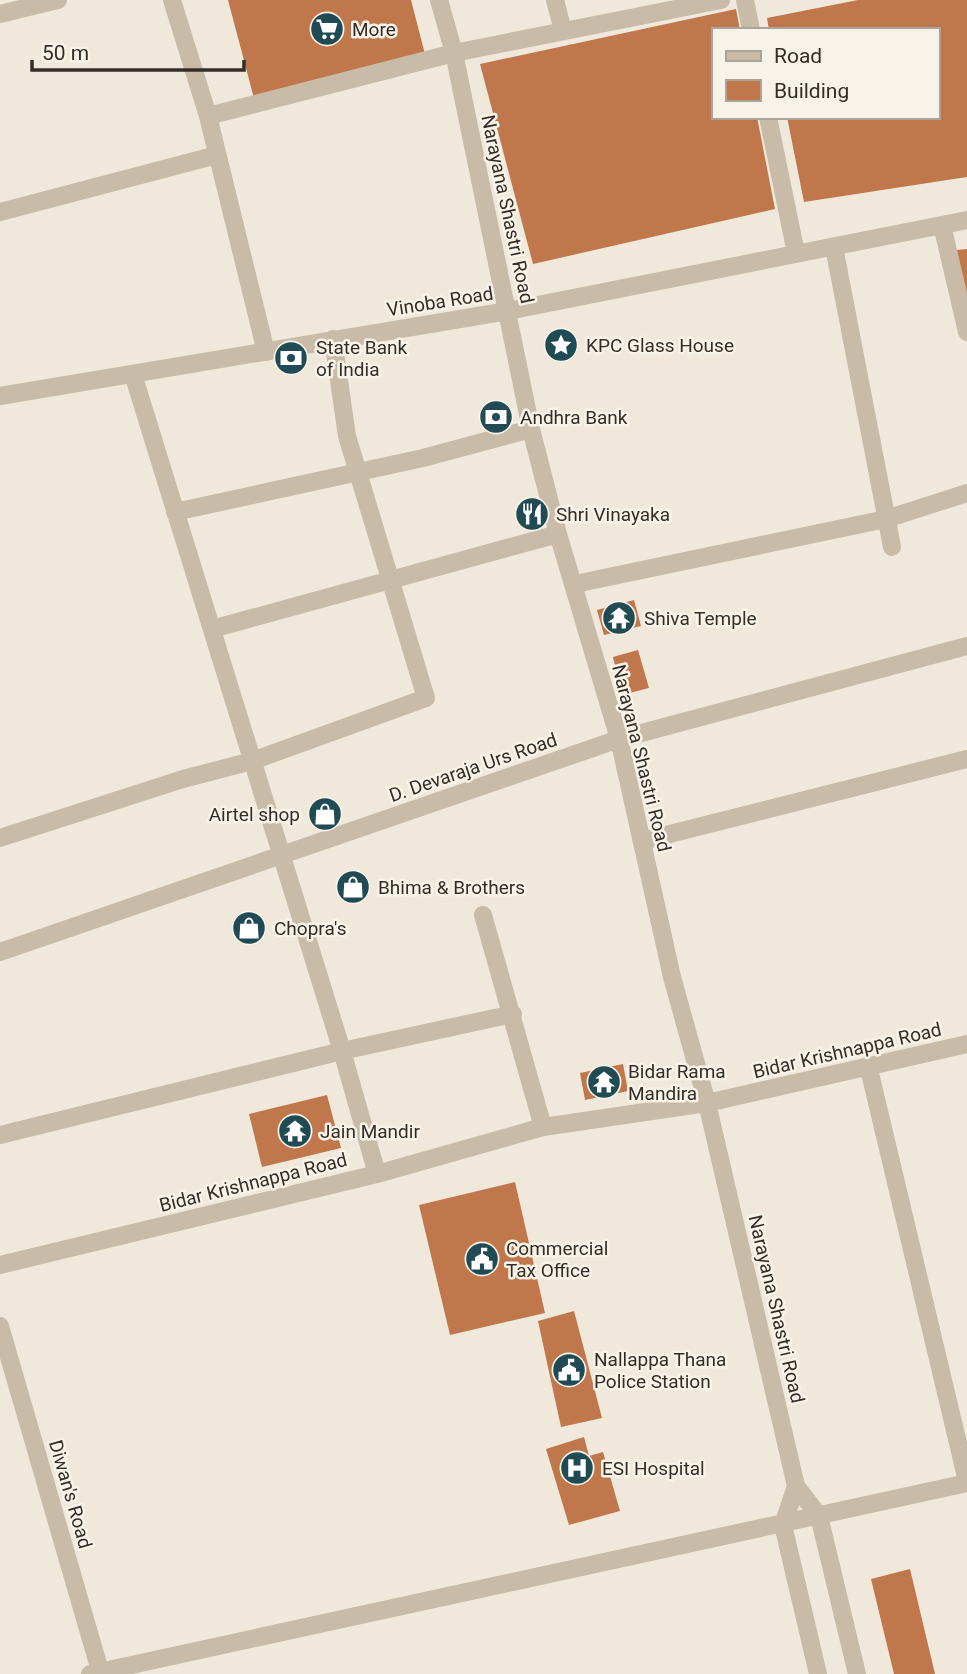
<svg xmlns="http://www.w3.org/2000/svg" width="967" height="1674" font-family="Roboto,sans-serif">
	<rect width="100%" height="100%" fill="#f0e9db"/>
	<path fill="#bf774b" d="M228 0H411L426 58 255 102Z
		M858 0H967V177L804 202 787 117H937V30H769L767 18Z
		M736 9 740 30H713V117H757L775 209 533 264 480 64Z
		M967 249V316L957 250Z
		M634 600 641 626 604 635 597 610Z
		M638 650 649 688 622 695 613 657Z
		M623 1064 628 1091 585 1100 580 1073Z
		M327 1095 341 1148 262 1167 249 1114Z
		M515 1182 545 1313 450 1335 419 1205Z
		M574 1311 602 1418 561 1427 538 1321Z
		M584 1437 589 1456 603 1452 620 1511 569 1525 546 1449Z
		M910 1569 935 1674H894L871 1579Z"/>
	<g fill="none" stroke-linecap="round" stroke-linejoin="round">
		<path stroke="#c8bba8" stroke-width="18" d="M172 0 208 116 266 352
			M439 0 454 53 531 429 558 534 619 739 672 977 707 1103 796 1486 819 1516 857 1674
			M555 0 563 31
			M745 0 751 30
			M0 14 58 0
			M208 116 454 53 721 0
			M768 117 796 253
			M0 212 217 155
			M942 225 967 332
			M834 247 892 547
			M133 374 342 1051 377 1174
			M0 396 508 311 967 220
			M175 512 423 458 531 429
			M575 584 886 519 967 493
			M212 629 558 534
			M0 838 183 779 252 761 426 698 347 436 333 339
			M642 841 967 759
			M483 915 543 1127
			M0 952 619 739 967 646
			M869 1069 967 1481
			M0 1135 342 1051 513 1014
			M0 1265 377 1174 543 1127 707 1103 967 1044
			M0 1326 101 1674
			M796 1486 783 1525 818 1674
			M90 1674 967 1483"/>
	</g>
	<defs>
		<g id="supermarket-disc" transform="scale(1.75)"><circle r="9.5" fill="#204a54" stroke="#f8f3e8"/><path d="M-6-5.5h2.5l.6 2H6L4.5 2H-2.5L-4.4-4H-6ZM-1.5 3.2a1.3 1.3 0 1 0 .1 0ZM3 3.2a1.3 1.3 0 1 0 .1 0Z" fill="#fff"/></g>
		<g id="sight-disc" transform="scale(1.75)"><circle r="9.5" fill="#204a54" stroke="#f8f3e8"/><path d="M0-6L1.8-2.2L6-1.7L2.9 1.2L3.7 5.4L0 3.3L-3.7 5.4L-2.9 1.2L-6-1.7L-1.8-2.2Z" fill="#fff"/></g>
		<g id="bank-disc" transform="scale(1.75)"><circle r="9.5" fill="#204a54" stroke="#f8f3e8"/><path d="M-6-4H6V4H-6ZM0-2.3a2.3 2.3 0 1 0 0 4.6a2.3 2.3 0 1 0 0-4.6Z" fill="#fff"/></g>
		<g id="restaurant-disc" transform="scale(1.75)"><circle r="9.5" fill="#204a54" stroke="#f8f3e8"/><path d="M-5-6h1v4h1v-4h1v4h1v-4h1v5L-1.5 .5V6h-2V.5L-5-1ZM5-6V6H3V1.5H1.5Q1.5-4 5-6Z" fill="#fff"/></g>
		<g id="temple-disc" transform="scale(1.75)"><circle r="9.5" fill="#204a54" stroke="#f8f3e8"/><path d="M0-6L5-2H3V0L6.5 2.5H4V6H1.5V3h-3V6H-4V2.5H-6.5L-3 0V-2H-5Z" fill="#fff"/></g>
		<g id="shop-disc" transform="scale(1.75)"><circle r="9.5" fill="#204a54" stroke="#f8f3e8"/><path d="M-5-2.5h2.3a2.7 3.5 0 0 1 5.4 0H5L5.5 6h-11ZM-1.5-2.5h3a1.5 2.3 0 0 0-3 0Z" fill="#fff"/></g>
		<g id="civic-disc" transform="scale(1.75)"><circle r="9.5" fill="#204a54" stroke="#f8f3e8"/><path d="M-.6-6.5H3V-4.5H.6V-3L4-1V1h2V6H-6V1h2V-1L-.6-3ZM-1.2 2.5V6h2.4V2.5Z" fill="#fff"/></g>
		<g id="hospital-disc" transform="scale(1.75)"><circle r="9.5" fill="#204a54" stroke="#f8f3e8"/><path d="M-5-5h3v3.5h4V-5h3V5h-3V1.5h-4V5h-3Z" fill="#fff"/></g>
	</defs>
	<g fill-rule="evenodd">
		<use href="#supermarket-disc" x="327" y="29"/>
		<use href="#sight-disc" x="561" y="345"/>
		<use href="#bank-disc" x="291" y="358"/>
		<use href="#bank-disc" x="496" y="417"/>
		<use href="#restaurant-disc" x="532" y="514"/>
		<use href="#temple-disc" x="619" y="618"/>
		<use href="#shop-disc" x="325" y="814"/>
		<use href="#shop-disc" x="353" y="887"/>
		<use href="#shop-disc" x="249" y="928"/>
		<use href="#temple-disc" x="604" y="1082"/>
		<use href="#temple-disc" x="295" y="1131"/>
		<use href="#civic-disc" x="482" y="1259"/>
		<use href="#civic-disc" x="569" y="1370"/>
		<use href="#hospital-disc" x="577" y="1468"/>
	</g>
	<g text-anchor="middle" stroke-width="5" stroke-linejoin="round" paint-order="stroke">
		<g font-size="19" fill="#352e28" stroke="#f8f3e8" text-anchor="start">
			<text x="352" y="36">More</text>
			<text x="586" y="352">KPC Glass House</text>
			<text x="316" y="354">State Bank<tspan x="316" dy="22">of India</tspan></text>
			<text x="520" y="424">Andhra Bank</text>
			<text x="556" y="521">Shri Vinayaka</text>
			<text x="644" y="625">Shiva Temple</text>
			<text x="300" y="821" text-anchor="end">Airtel shop</text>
			<text x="378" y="894">Bhima &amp; Brothers</text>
			<text x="274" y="935">Chopra's</text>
			<text x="628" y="1078">Bidar Rama<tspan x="628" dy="22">Mandira</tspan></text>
			<text x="320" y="1138">Jain Mandir</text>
			<text x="506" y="1255">Commercial<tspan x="506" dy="22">Tax Office</tspan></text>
			<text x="594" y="1366">Nallappa Thana<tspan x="594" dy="22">Police Station</tspan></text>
			<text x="602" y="1475">ESI Hospital</text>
		</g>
		<g font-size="19" fill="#352e28" stroke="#f8f3e8">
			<text transform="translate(508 209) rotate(78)" y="7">Narayana Shastri Road</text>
			<text transform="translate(440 301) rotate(-9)" y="7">Vinoba Road</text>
			<text transform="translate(642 758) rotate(76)" y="7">Narayana Shastri Road</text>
			<text transform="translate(473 767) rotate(-19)" y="7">D. Devaraja Urs Road</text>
			<text transform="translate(847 1050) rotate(-13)" y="7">Bidar Krishnappa Road</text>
			<text transform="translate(253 1182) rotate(-14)" y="7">Bidar Krishnappa Road</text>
			<text transform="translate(777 1309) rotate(77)" y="7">Narayana Shastri Road</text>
			<text transform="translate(71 1494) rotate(74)" y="7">Diwan's Road</text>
		</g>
	</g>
	<rect x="712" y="28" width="228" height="91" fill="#f8f3e8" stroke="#aaa49b" stroke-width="2"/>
	<rect x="726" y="51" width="35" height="10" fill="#c8bba8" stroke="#aaa49b" stroke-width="2"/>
	<text x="774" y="63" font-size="21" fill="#352e28">Road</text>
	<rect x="726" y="80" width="35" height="21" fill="#bf774b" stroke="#aaa49b" stroke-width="2"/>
	<text x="774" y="98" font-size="21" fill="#352e28">Building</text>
	<path d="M32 60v10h212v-10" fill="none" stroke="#352e28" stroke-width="3.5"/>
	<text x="42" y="60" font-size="21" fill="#352e28" stroke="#f8f3e8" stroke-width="5" paint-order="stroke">50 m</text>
</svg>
